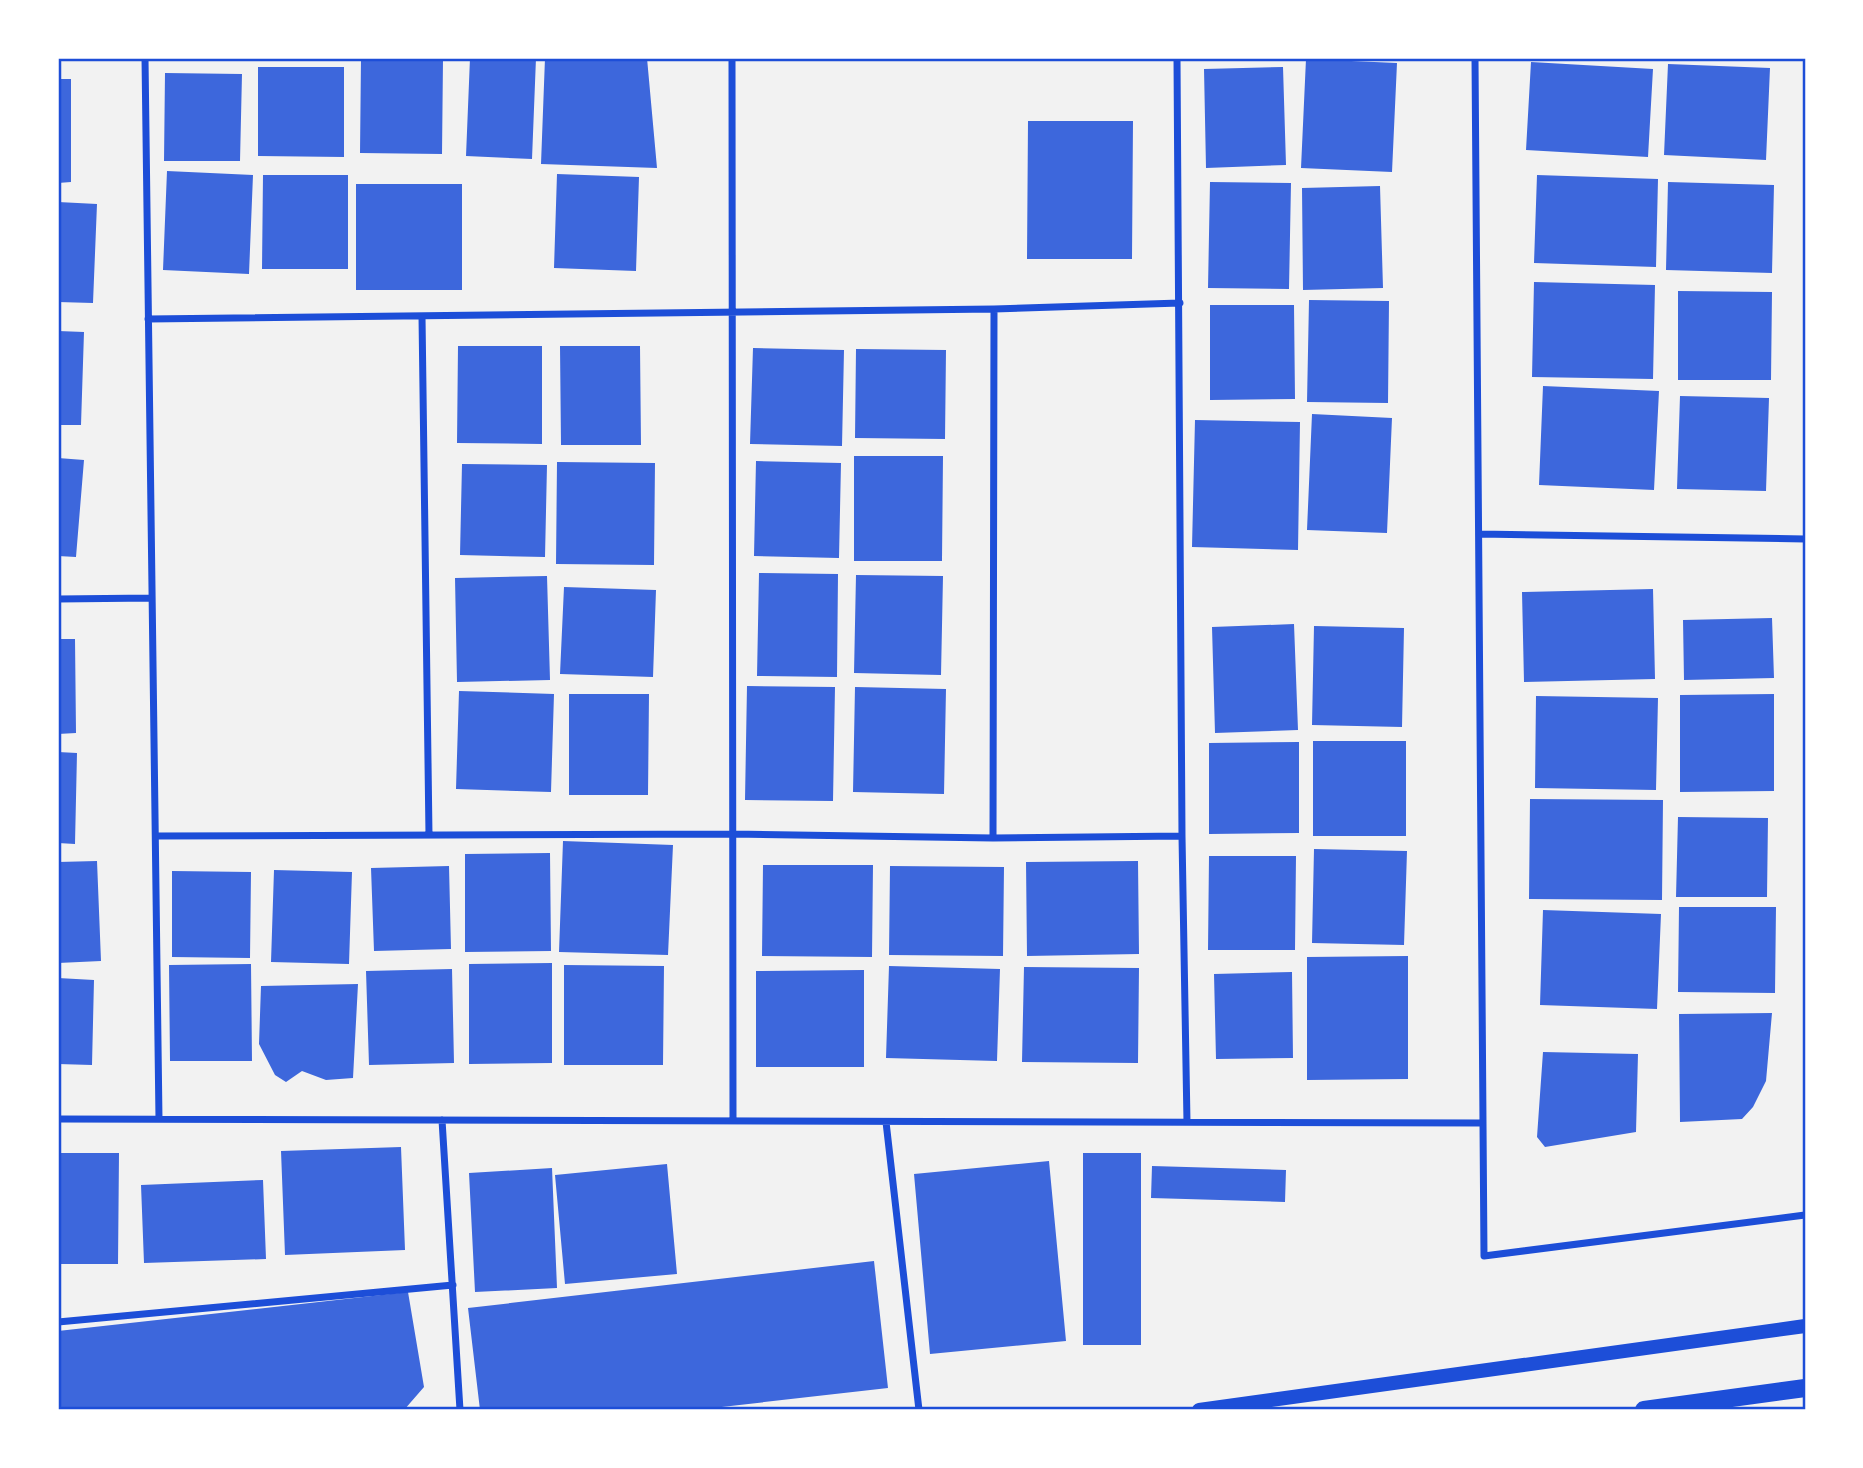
<svg xmlns="http://www.w3.org/2000/svg" width="1863" height="1468" font-family="Signika,sans-serif">
	<rect width="100%" height="100%" fill="#f2f2f2"/>
	<path fill="#3d67dc" d="M361 58 443 59 442 154 360 153Z
		M470 58H536L532 159 466 156Z
		M545 58H647L657 168 541 164Z
		M1306 59 1397 63 1392 172 1301 168Z
		M1531 62 1653 69 1648 157 1526 150Z
		M1668 64 1770 68 1766 160 1664 155Z
		M258 67H344V157L258 156Z
		M1283 67 1286 165 1206 168 1204 69Z
		M165 73 242 74 240 161H164Z
		M58 79H71V182L58 183Z
		M1028 121H1133L1132 259H1027Z
		M167 171 253 175 249 274 163 270Z
		M557 174 639 177 636 271 554 268Z
		M263 175H348V269H262Z
		M1537 175 1658 179 1656 267 1534 263Z
		M1210 182 1291 183 1289 289 1208 288Z
		M1668 182 1774 185 1772 273 1666 270Z
		M356 184H462V290H356Z
		M1380 186 1383 288 1303 290 1302 188Z
		M58 202 97 204 93 303 58 302Z
		M1534 282 1655 285 1653 379 1532 377Z
		M1678 291 1772 292 1771 380H1678Z
		M1309 300 1389 301 1388 403 1307 402Z
		M1210 305H1294L1295 399 1210 400Z
		M58 331 84 332 81 425H58Z
		M458 346H542V444L457 443Z
		M560 346H640L641 445H561Z
		M753 348 844 350 842 446 750 444Z
		M856 349 946 350 945 439 855 438Z
		M1543 386 1659 391 1654 490 1539 485Z
		M1680 396 1769 398 1766 491 1677 489Z
		M1312 414 1392 418 1387 533 1307 530Z
		M1195 420 1300 422 1298 550 1192 547Z
		M854 456H943L942 561H854Z
		M58 458 84 460 76 557 58 556Z
		M756 461 841 463 839 558 754 556Z
		M557 462 655 463 654 565 556 564Z
		M462 464 547 465 545 557 460 555Z
		M759 573 838 574 837 677 757 676Z
		M856 575 943 576 941 675 854 673Z
		M547 576 550 680 457 682 455 578Z
		M564 587 656 590 653 677 560 674Z
		M1653 589 1655 679 1524 682 1522 592Z
		M1772 618 1774 678 1684 680 1683 620Z
		M1294 624 1298 730 1215 733 1212 627Z
		M1314 626 1404 628 1402 727 1312 725Z
		M58 639H75L76 733 58 734Z
		M747 686 835 687 833 801 745 800Z
		M855 687 946 689 944 794 853 792Z
		M459 691 554 694 551 792 456 789Z
		M569 694H649L648 795H569Z
		M1774 694V791L1680 792V695Z
		M1536 696 1658 698 1656 790 1535 788Z
		M1313 741H1406V836H1313Z
		M1299 742V833L1209 834V743Z
		M58 752 77 753 75 844 58 843Z
		M1530 799 1663 800 1662 900 1529 899Z
		M1678 817 1768 818 1767 897H1676Z
		M563 841 673 845 668 955 559 952Z
		M1314 849 1407 851 1404 945 1312 943Z
		M550 853 551 951 465 952V854Z
		M1209 856H1296L1295 950H1208Z
		M97 861 101 961 58 963V862Z
		M1138 861 1139 954 1027 956 1026 862Z
		M763 865H873L872 957 762 956Z
		M449 866 451 949 374 951 371 868Z
		M890 866 1004 867 1003 956 889 955Z
		M274 870 352 872 349 964 271 962Z
		M172 871 251 872 250 958 172 957Z
		M1679 907H1776L1775 993 1678 992Z
		M1543 910 1661 914 1657 1009 1540 1005Z
		M1408 956V1079L1307 1080V957Z
		M552 963V1063L469 1064V964Z
		M251 964 252 1061H170L169 965Z
		M564 965 664 966 663 1065H564Z
		M889 966 1000 969 997 1061 886 1058Z
		M1024 967 1139 968 1138 1063 1022 1062Z
		M452 969 454 1063 369 1065 366 971Z
		M864 970V1067H756V971Z
		M1292 972 1293 1058 1216 1059 1214 974Z
		M58 978 94 980 92 1065 58 1064Z
		M358 984 353 1078 326 1080 302 1071 286 1082 275 1075 259 1044 261 986Z
		M1772 1013 1766 1081 1753 1107 1742 1119 1680 1122 1679 1014Z
		M1543 1052 1638 1054 1636 1132 1545 1147 1537 1137Z
		M401 1147 405 1250 285 1255 281 1151Z
		M58 1153H119L118 1264H58Z
		M1083 1153H1141V1345H1083Z
		M1049 1161 1066 1341 930 1354 914 1174Z
		M667 1164 677 1274 565 1284 555 1175Z
		M1152 1166 1286 1170 1285 1202 1151 1198Z
		M552 1168 557 1288 475 1292 469 1173Z
		M263 1180 266 1259 144 1263 141 1185Z
		M874 1261 888 1388 695 1410H480L468 1308Z
		M408 1292 424 1387 404 1410H58V1331Z"/>
	<g fill="none" stroke-linecap="round" stroke-linejoin="round">
		<path stroke="#1d4ed8" stroke-width="7" d="M145 58 159 1119
			M732 58 733 1121
			M1177 58 1182 836 1187 1122
			M1475 58 1484 1256 1805 1215
			M422 316 429 835
			M148 319 994 309 1180 303
			M1479 534 1805 539
			M58 599 152 598
			M156 836 733 834 993 838 1182 836
			M993 838 994 309
			M58 1119 1483 1123
			M442 1120 460 1410
			M886 1122 919 1410
			M58 1322 453 1285"/>
		<path stroke="#1d4ed8" stroke-width="14" d="M1199 1410 1805 1326"/>
		<path stroke="#1d4ed8" stroke-width="18" d="M1644 1410 1805 1388"/>
	</g>
	<rect width="1863" height="1468" fill="none" stroke="#ffffff" stroke-width="119"/>
	<rect x="60" y="60" width="1744" height="1348" fill="none" stroke="#1d4ed8" stroke-width="2.5"/>
</svg>
